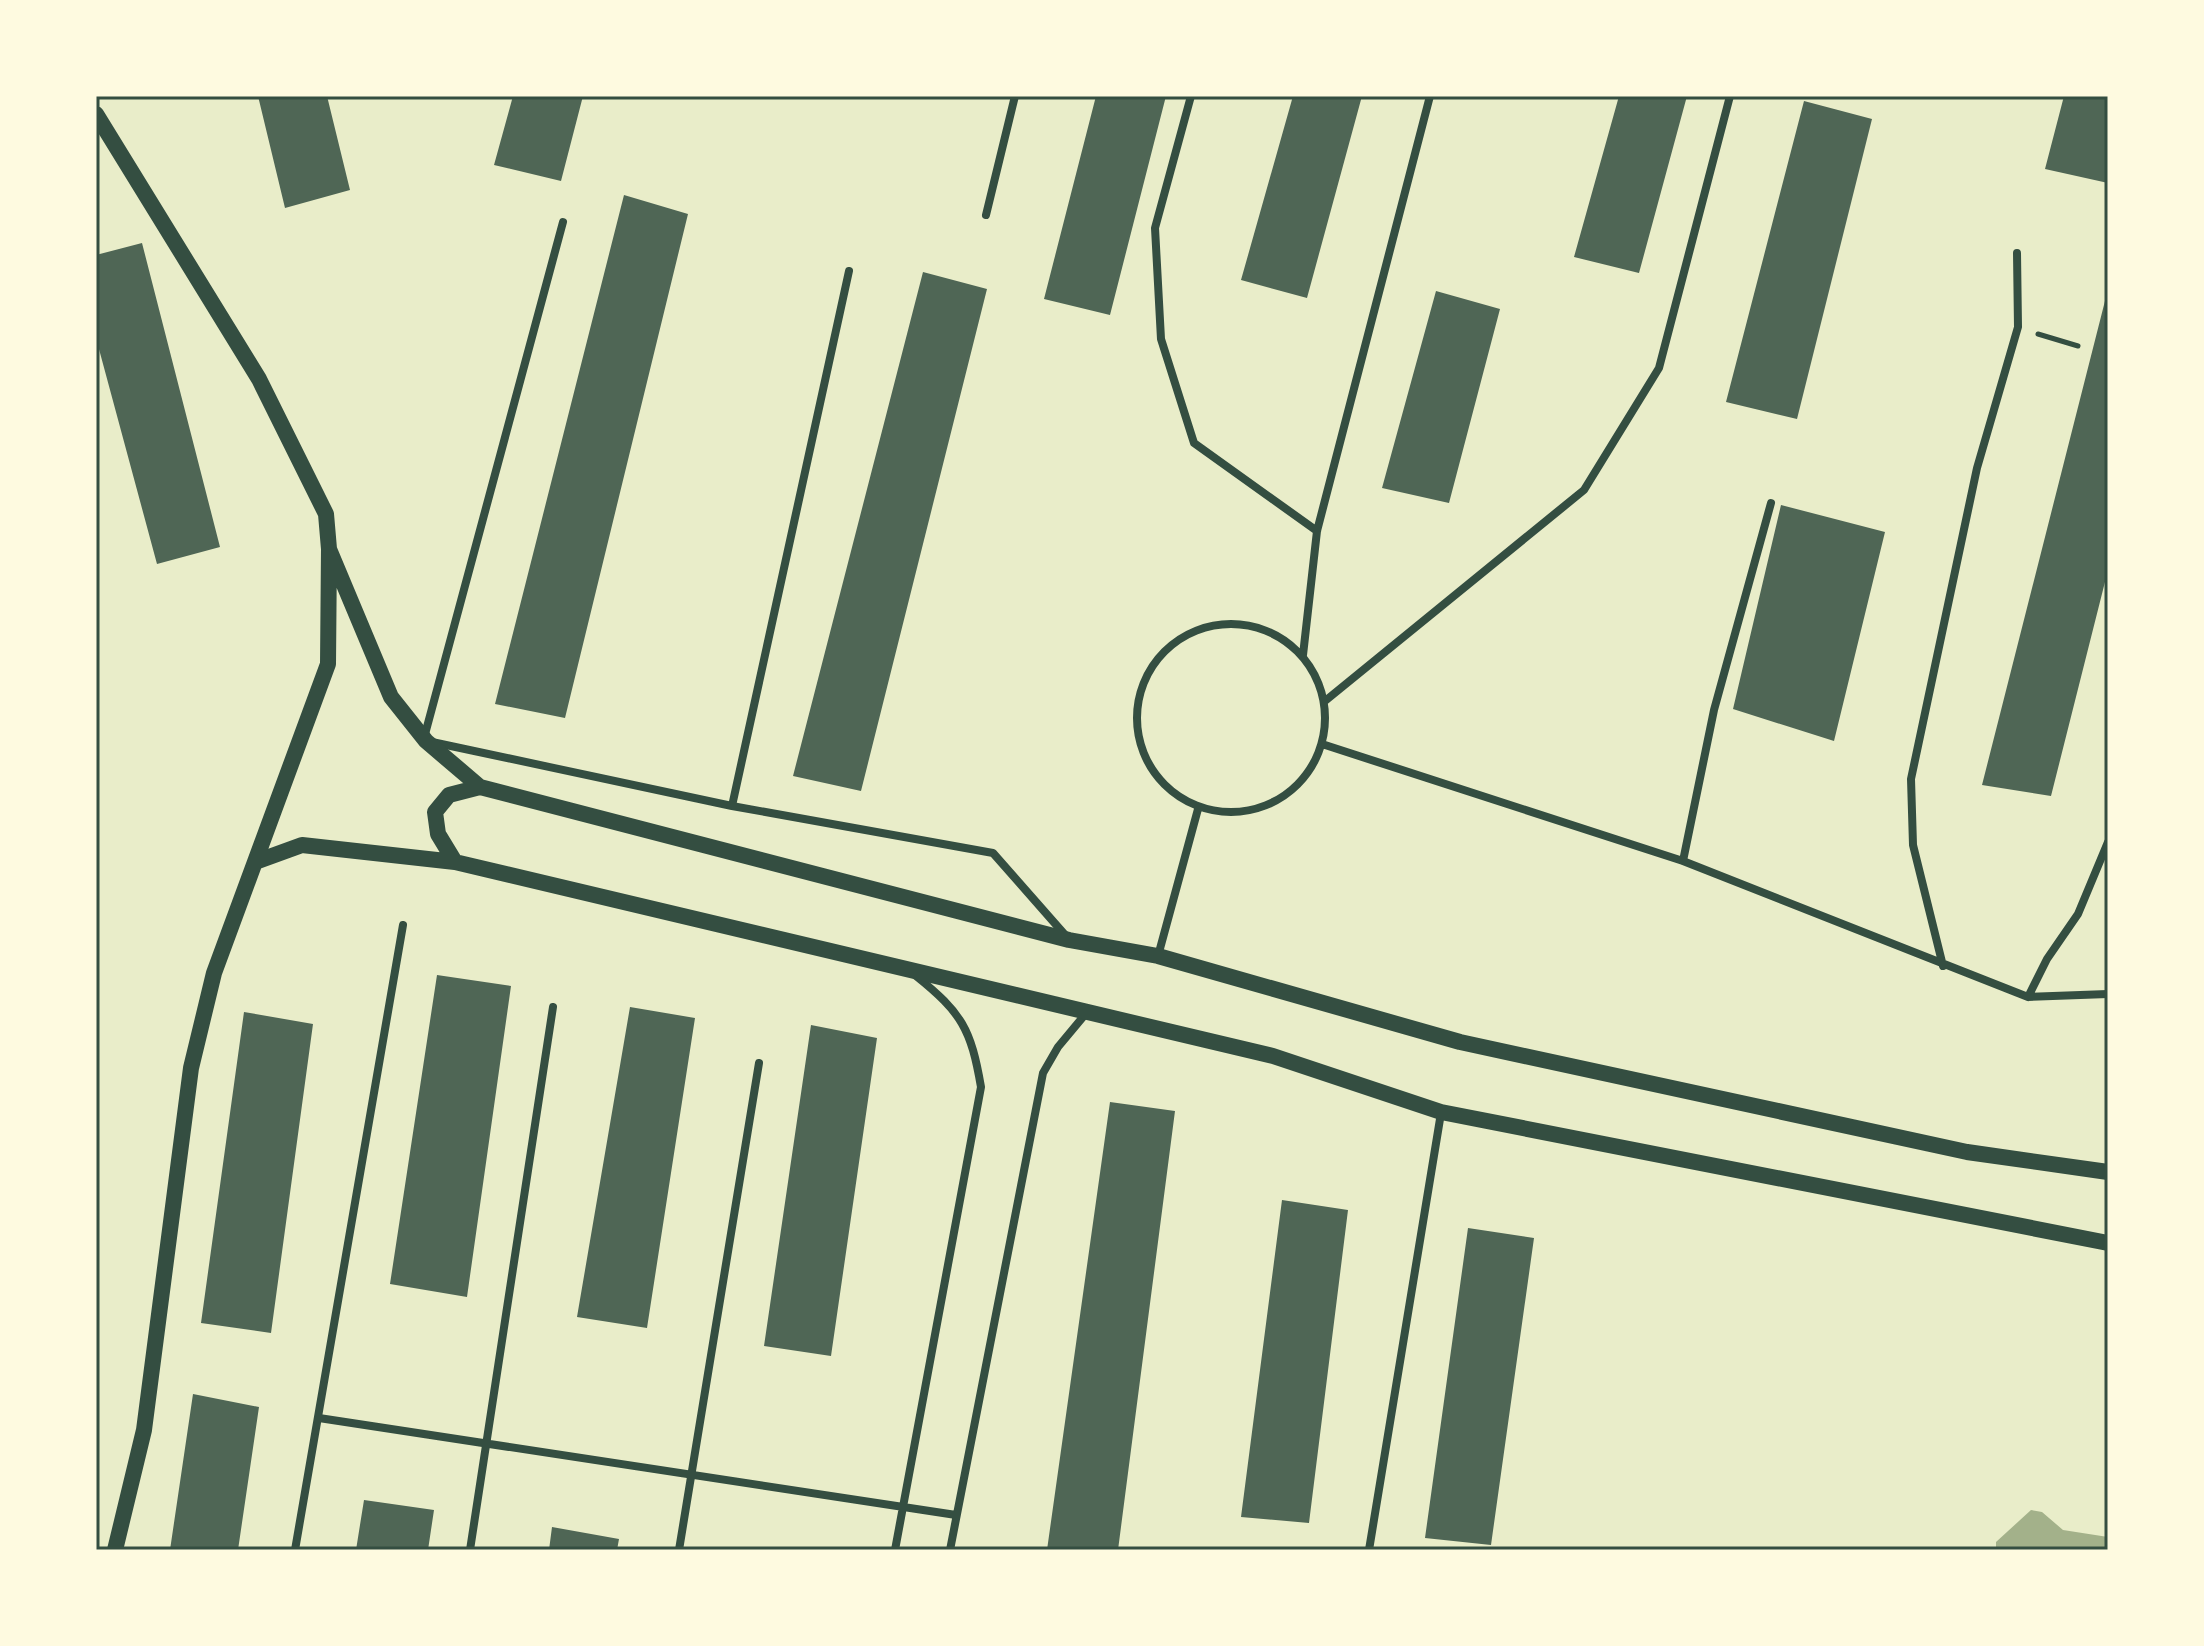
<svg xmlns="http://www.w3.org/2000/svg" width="2204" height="1646" font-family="Mulish,sans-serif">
	<rect width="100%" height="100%" fill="#e9edc9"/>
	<path fill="#a3b18a" d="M2031 1510 2042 1512 2063 1530 2108 1537V1550H1996V1542Z"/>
	<path fill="#4f6655" d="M258 96H327L350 190 285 208Z
		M513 96H583L561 181 494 165Z
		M1096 96H1166L1110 315 1044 299Z
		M1293 96H1362L1307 298 1241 280Z
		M1619 96H1687L1639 273 1574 257Z
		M2064 96H2108V183L2045 169Z
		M1804 101 1872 119 1797 419 1726 402Z
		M624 195 688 214 565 718 495 704Z
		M142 243 220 547 157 564 96 338V255Z
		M923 272 987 289 861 791 793 776Z
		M1436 291 1500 309 1449 503 1382 488Z
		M2107 293 2108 570 2051 796 1982 785Z
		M1781 505 1885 532 1834 741 1733 709Z
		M437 975 511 986 467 1297 390 1284Z
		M630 1007 695 1018 647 1328 577 1317Z
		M244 1012 313 1024 271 1333 201 1323Z
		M811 1025 877 1038 831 1356 764 1346Z
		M1110 1102 1175 1111 1118 1550H1047Z
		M1282 1200 1348 1210 1309 1523 1241 1517Z
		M1468 1228 1534 1238 1491 1545 1425 1538Z
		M193 1394 259 1407 238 1550H170Z
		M364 1500 434 1510 428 1550H356Z
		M552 1527 619 1539 617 1550H549Z"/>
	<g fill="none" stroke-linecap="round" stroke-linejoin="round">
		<path stroke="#344e41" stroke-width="5" d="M2038 334 2078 346"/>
		<path stroke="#344e41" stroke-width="8" d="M1191 96 1155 228 1161 339 1194 443 1317 531
			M986 215 1015 96
			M1137 718a94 94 0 1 1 188 0a94 94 0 1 1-188 0Z
			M1303 655 1317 531 1430 96
			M1325 701 1584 490 1659 368 1730 96
			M424 738 563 222
			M432 742 732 806 993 853 1066 936
			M1322 744 1683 861 2028 997 2108 994
			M732 806 849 271
			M1683 861 1714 710 1771 503
			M1158 956 1198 809
			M1943 966 1913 845 1911 779 1977 468 2018 327 2017 253
			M2028 997 2047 959 2078 914 2108 842
			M319 1418 956 1515
			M295 1550 403 925
			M470 1550 553 1007
			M679 1550 759 1063
			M895 1550 981 1087C971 1029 962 1013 916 976
			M950 1550 1043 1073 1058 1047 1088 1011
			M1369 1550 1441 1113"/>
		<path stroke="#344e41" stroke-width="16" d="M96 114 259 379 326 514 329 549 328 664 214 973 191 1068 144 1430 115 1550
			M329 549 391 697 426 741 480 787 1069 940 1158 956 1460 1042 1967 1152 2108 1172
			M258 861 302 845 455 862 1273 1056 1441 1112 2108 1243
			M455 862 438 834 435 812 449 795 480 787"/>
	</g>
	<rect width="2204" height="1646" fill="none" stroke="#fefae0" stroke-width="196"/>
	<rect x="98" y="98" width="2008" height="1450" fill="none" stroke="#344e41" stroke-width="3"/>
</svg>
